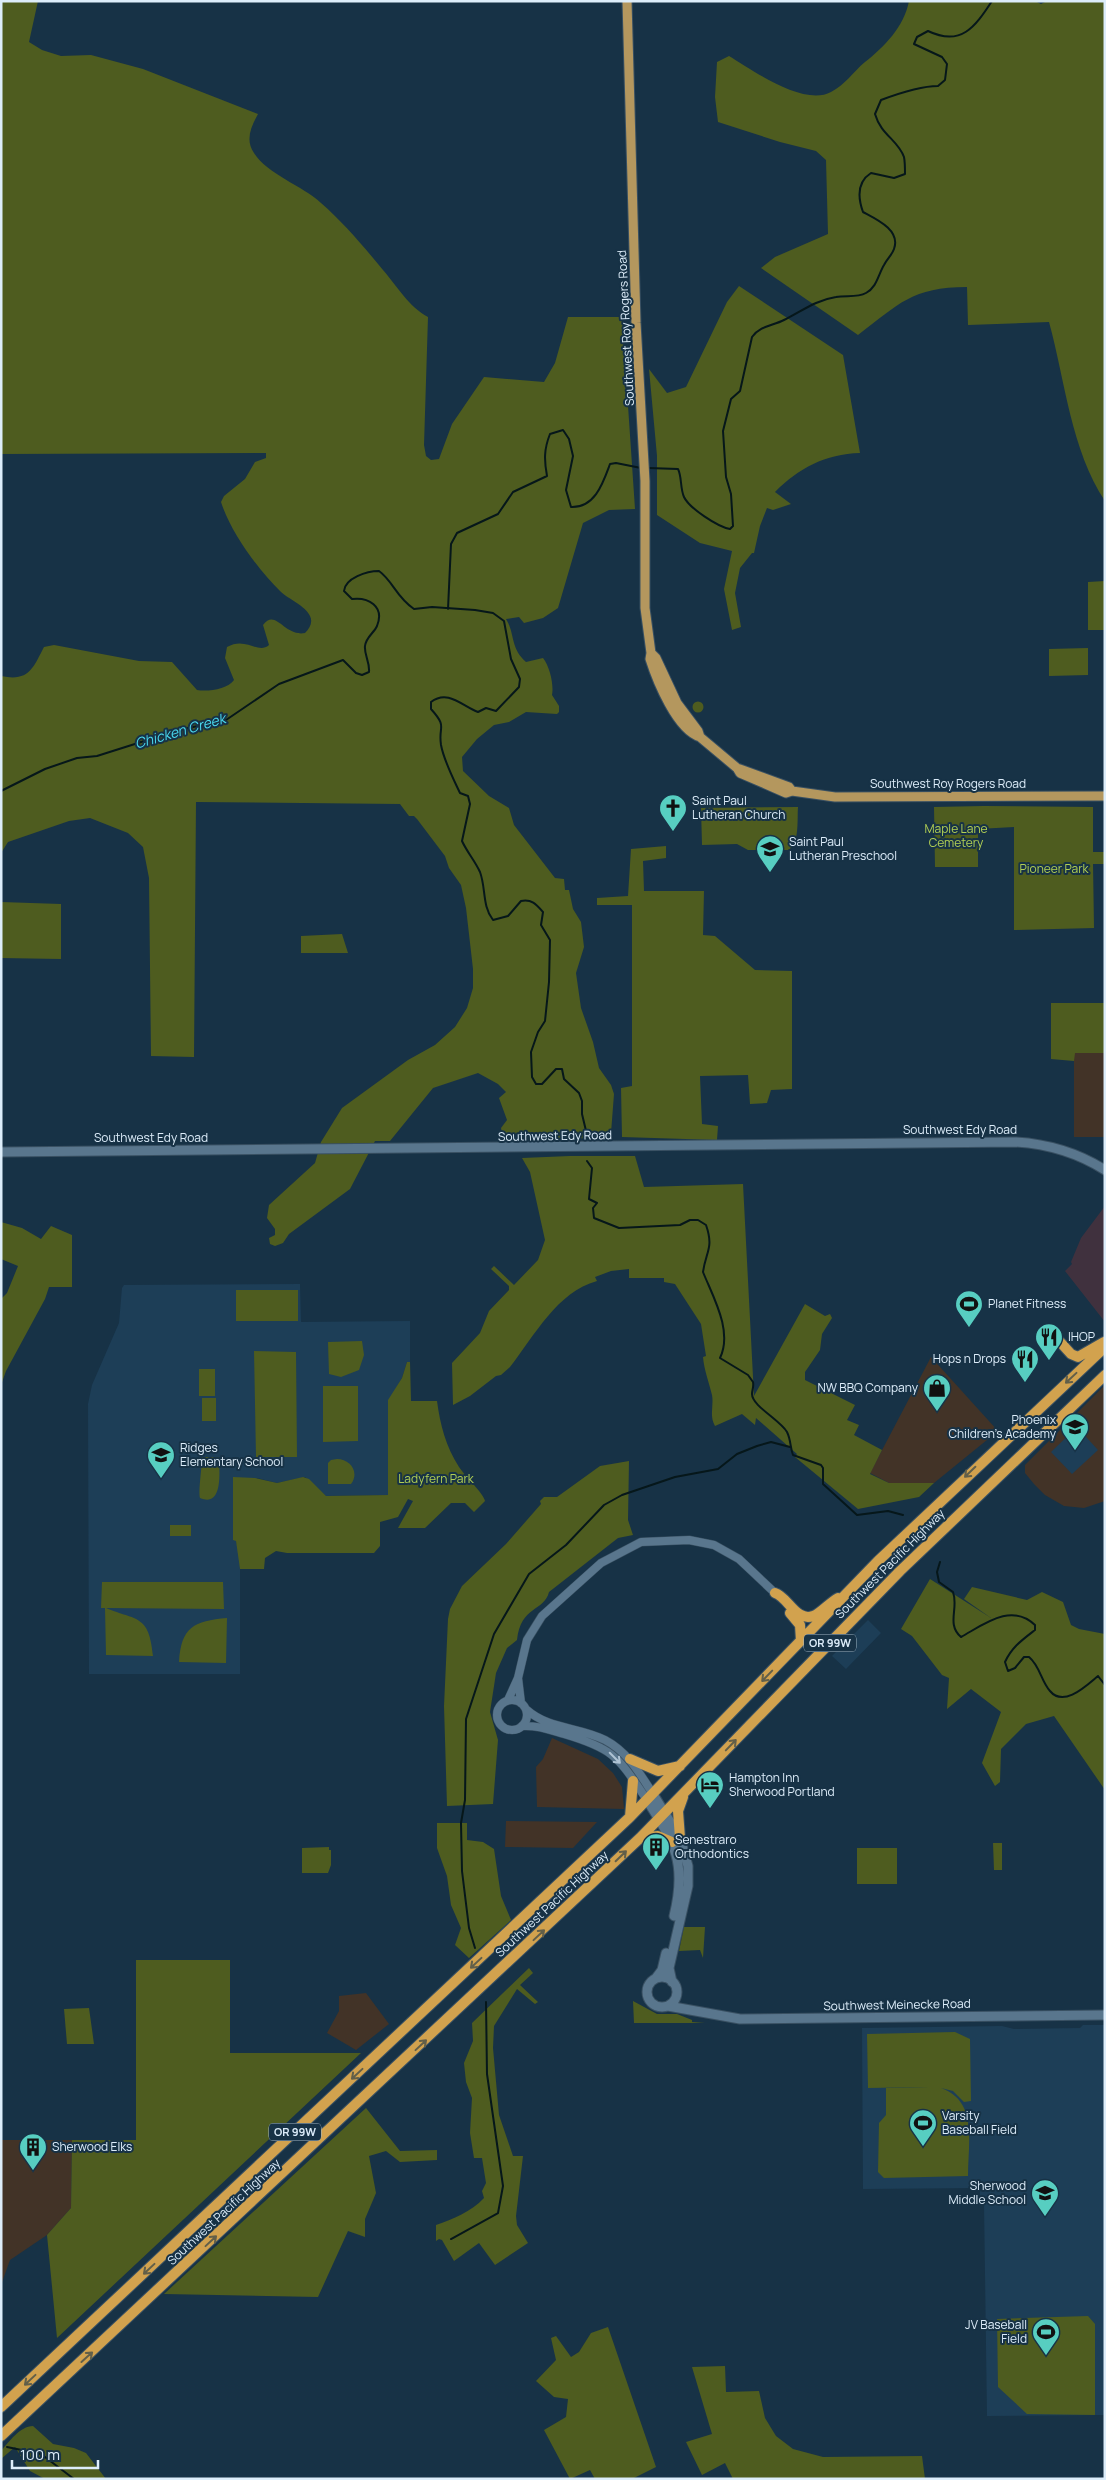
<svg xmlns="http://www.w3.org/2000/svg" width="1106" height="2480" font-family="Manrope,sans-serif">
	<rect width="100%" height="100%" fill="#173246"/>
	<path fill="#423327" d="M1074 1053H1105V1137H1074Z
		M931 1357 998 1431 934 1483H889L870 1473Z
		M1105 1385V1501L1084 1508 1064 1506 1045 1495 1034 1484 1025 1473V1465Z
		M552 1738 598 1759 613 1773 622 1787 624 1809 537 1807 536 1767 543 1759Z
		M506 1821 597 1822 573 1848 505 1847Z
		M366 1993 389 2024 356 2050 327 2033 339 2011V1996Z
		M1 2140H72L71 2208 47 2235 10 2260 1 2285Z"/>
	<path fill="#1d3e57" d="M300 1284 301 1322 410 1321V1362H407L402 1378 388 1403V1495L326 1496 305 1477 277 1483 257 1478 236 1540 240 1560V1674H89L88 1404 92 1385 119 1323 122 1288 124 1285Z
		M1077 1427 1098 1450 1072 1474 1051 1452Z
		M868 1620 881 1633 846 1669 832 1656Z
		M1083 2025H1105V2415L987 2416 984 2203H980V2189L977 2188 863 2189 862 2028 1002 2026 1014 2029 1080 2028Z"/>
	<path fill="#40313e" d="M1105 1206V1322L1065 1271 1072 1264 1071 1262 1081 1238Z"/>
	<path fill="#4e5c1f" d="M1 1H38L29 42 42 50 61 56 91 55 143 69 258 114C251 127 245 140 254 153 267 174 303 186 321 203 344 223 364 247 383 270 397 286 409 307 428 317L424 445 426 456 431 460 439 459 452 424 484 377 544 382 555 363 568 317H622L635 509 609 510 583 523 558 608 543 618 524 623 519 617 506 619C515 633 510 648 526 662L543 658C550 667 554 685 552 695L559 706V712L557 714 526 712 509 722 494 725 477 739 462 757 463 771 489 796 509 808 514 825 555 878 564 879 565 890H569L573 909 581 922 584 947 576 973 581 1008 593 1042 599 1068 611 1085 614 1094 611 1133 607 1138 523 1139 513 1135 503 1139 501 1128 507 1120 499 1098 506 1092 498 1084 478 1073 433 1088 390 1141H375L350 1189 289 1234 283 1243 275 1246 270 1244 269 1238 275 1235V1229L267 1218 269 1205 315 1163 321 1142 342 1108 408 1060 435 1045 455 1027 467 1008 473 988V969L466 908 461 885 449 868 445 856 417 819 414 816H409L400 804 196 802 194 1057 151 1056 149 878 143 847 128 833 90 818 69 821 8 842 1 853V676C29 682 33 668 44 647L54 645 139 661 172 662 197 690C208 692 228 689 234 680L225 658 227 647C246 636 258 655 269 645L263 625C276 608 284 637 305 633 310 628 313 622 310 616 306 606 288 599 280 591 257 568 231 533 221 502L224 496 245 479 255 462 266 458V453L1 454Z
		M909 1H1035L1041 4 1047 1H1105V501C1071 450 1065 380 1049 322L968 325 967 287C912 287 899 304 858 335L761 268 775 257 828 234 826 160 816 151 780 142 718 122 715 97 717 62 729 56C752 70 804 107 831 92 845 85 853 72 865 62 884 47 904 27 909 1Z
		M739 286 843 355 860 453C825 454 799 468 775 492L791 504 773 510 767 508 760 526 754 553H752L740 568 735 593 741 627 732 630 724 589 732 551 700 543 657 515V456L649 369 667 393 686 387 727 302Z
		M1105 581V630H1088V582Z
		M1088 648V675L1049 676V649Z
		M692.5 707a5.5 5.5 0 1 1 11 0a5.5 5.5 0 1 1-11 0Z
		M984 806 1093 807V852H1105V864H1093L1094 928 1014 930V827L978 829V867H935L934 807Z
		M798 807C797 819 800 844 788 850H748L737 844 702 845 701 808Z
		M666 846V858L643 861 644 891H704L703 935 715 936 755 970 792 971V1089L771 1090 767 1103 750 1104 748 1075 700 1076 702 1124 718 1126 717 1140 622 1137 621 1088 632 1086V905H597V898L628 896 631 849Z
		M1 902 61 904V959L1 958Z
		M342 934 348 953H301V936Z
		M1051 1003H1105V1053H1075L1074 1061 1051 1059Z
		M570 1156H635L644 1187 743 1184 754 1396 805 1304 825 1316 830 1314 832 1318 822 1334 820 1350 805 1372V1380L855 1405 847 1420 859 1425 854 1435 882 1450 870 1474 889 1483H934L919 1497 858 1509 795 1457 797 1454 756 1418 755 1425 742 1414 715 1426C709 1416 714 1406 712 1395 709 1382 704 1370 703 1357L706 1356 701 1324 675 1284 664 1282V1278H629V1269L611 1271 595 1277 597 1281C557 1292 535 1335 510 1367L501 1375 496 1376 470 1396 453 1405 452 1363 480 1333 489 1311 509 1290V1286L491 1269 494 1266 514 1285 538 1260 545 1240 530 1172 522 1158Z
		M1 1222 22 1228 41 1239 51 1226 72 1235V1287H49L45 1299 6 1371 1 1385V1299L7 1293 18 1266 1 1259Z
		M236 1290H298V1321H236Z
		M362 1341 364 1355 359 1370 341 1377 329 1374 328 1342Z
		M254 1351 296 1352 297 1457H256Z
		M407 1362H410L411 1401H437C440 1424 446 1447 459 1467 465 1476 484 1494 485 1501L474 1512 465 1503H451L425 1528H398L413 1501 408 1499 398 1517 380 1522V1546L374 1553H287L276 1551 265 1558 264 1569H240L236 1541 233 1540V1477L255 1478 277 1483 303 1477 309 1479 326 1496 388 1495V1400L402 1378Z
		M199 1369H215V1396H199Z
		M323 1386H358V1441L323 1442Z
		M202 1398H216V1421H202Z
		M202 1457H219C219 1470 224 1508 200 1498 198 1493 202 1467 202 1457Z
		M337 1459C350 1459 360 1472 351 1484H328V1463L331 1460Z
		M629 1461 628 1520 633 1535 618 1538 549 1592C544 1612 521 1605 517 1640L507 1648 496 1673 490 1712 498 1740 493 1804 447 1806 444 1706 448 1619 450 1609 462 1586 506 1544 541 1504 540 1501 544 1497H557L600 1466Z
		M170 1525H191V1536H170Z
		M930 1579 991 1618 964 1599 972 1587 1027 1600 1042 1592 1063 1602 1071 1625 1079 1629 1105 1634V1790L1054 1716 1026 1724 1001 1749 1000 1782 995 1786 982 1763 1001 1712 971 1689 947 1709 949 1678 942 1675 912 1636 901 1629Z
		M102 1582H223L224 1609 106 1608C137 1621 149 1614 153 1656L106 1655 105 1608H101Z
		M227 1618 226 1663 179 1662C181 1627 194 1621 227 1618Z
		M437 1823H467V1840L483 1842 494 1849 501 1896 511 1920 469 1958 455 1945 461 1928 451 1905 447 1876 437 1848Z
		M993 1843H1002V1870H994Z
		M329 1847V1850H331V1865L328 1873H302V1848Z
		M857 1848H897V1884H857Z
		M684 1927H705L703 1958 700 1950 679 1951Z
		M136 1960H230V2053H361L57 2338 47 2235 71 2208 72 2140H136Z
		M529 1968 533 1973 520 1985 538 2002 535 2004 517 1989 494 2026 493 2048 499 2115 513 2156H523L516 2216 517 2225 528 2243 495 2265 479 2243 454 2261 442 2240 439 2239 436 2241V2225C453 2219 471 2212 484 2198L482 2191 486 2183 482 2158H474L470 2133 472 2098 466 2082 464 2063 473 2041 472 2023Z
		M633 2001 657 2014H677L692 2020V2022L705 2023H634Z
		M89 2008 94 2044H67L64 2009Z
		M955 2032 970 2039 971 2101 964 2102 953 2091 941 2088C978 2101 968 2142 968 2176L884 2178 878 2172 879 2123 886 2115V2088L929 2087 868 2088 867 2034Z
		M366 2108 400 2151 437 2150V2160L400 2162 386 2151 369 2156 376 2193 365 2219V2237L348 2231 318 2297 164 2294Z
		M1088 2316 1095 2324V2415L1027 2414 998 2387 997 2319Z
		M608 2327 656 2467 632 2479H595L590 2470 570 2479 544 2430 566 2417 568 2399 554 2397 536 2381 556 2360 551 2338 556 2336 571 2357 579 2352 591 2333Z
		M725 2366 726 2392 759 2391 765 2418 776 2436 793 2449 823 2457 922 2456 925 2479H733L725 2463 702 2475 686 2442 712 2434 692 2367Z
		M33 2426 53 2444 74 2448 86 2453 106 2479H45L30 2471 15 2447 1 2459V2451C9 2442 20 2426 33 2426Z"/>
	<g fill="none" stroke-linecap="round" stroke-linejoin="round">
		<path stroke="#06171a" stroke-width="2" d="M648 468 678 469C682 477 680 488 684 497 689 508 718 527 730 529L733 526 731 494 726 477 723 431 731 399 740 391 752 337C760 326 772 326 784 320 802 311 816 300 836 297 846 295 857 298 866 293 877 287 878 275 884 265 887 259 892 255 894 249 901 230 876 219 863 212 858 198 857 182 871 173L894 178 905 174C905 169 905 162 904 157 898 140 881 135 875 114L881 100C897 94 921 86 938 86L945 80 947 64 942 57 914 44 917 37 928 31C961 47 975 27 992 1
			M448 609 451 544 457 533 498 514 513 492 547 476C544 460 544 449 550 434L563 430 569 439 573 456 566 490 571 507C595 508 603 483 610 464L616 463 641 468
			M1 791 45 769 77 758 97 756 179 730 226 720 279 684 343 660 356 673 362 675 369 672C370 662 364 655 365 646 366 637 374 633 377 626 385 606 368 597 352 599L344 591C345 578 367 571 379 571 393 581 396 597 414 609L432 607 475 610 493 613 504 621 511 659 520 679 519 687 496 711 486 708 478 712C462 706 448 689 431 702V709C448 728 438 725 441 745 444 761 453 778 460 793L468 796 470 804 462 841C467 852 475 861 480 872 486 888 482 906 493 920L508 916 521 901C532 899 536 904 543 912L541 925 550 940 549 982 545 1021 538 1032 531 1052 532 1077 536 1084H542L556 1069H562L564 1079 579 1093 582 1101V1114L587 1135
			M587 1161 592 1168 589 1199 597 1203 593 1208 594 1218 619 1228 680 1225 690 1220H698L706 1225C714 1248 706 1251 703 1272 713 1297 733 1331 720 1358L748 1375 753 1382C754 1387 752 1390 752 1394 752 1406 780 1420 787 1432 791 1440 790 1447 793 1455L821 1465 823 1468V1484L857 1515 888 1511 903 1515
			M940 1562 937 1572 939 1582 953 1592C959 1608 946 1624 961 1637 983 1625 1011 1602 1035 1625V1630C1022 1640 1012 1647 1005 1662L1008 1671 1015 1668 1024 1657H1029C1040 1666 1041 1681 1050 1691 1064 1708 1087 1685 1098 1676L1105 1685
			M475 1948 469 1928 462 1871 461 1823 465 1800 466 1719 494 1634 529 1574 566 1545 604 1505 622 1495 675 1477 718 1469 737 1454 757 1446 771 1442 790 1447
			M451 2239 498 2213 503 2186 487 2074 486 2002
			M7 2447 41 2454 74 2479"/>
		<g stroke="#395062" stroke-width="9">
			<path id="tertiary" d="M518 1678 521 1703
				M508 1700 518 1678 527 1640 542 1616 601 1563 641 1542 689 1540 714 1545 739 1559 775 1593
				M497 1715a15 15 0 1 1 30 0a15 15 0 1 1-30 0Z
				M527 1710C548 1729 580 1727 605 1740 628 1752 640 1774 653 1794
				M522 1726C537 1725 550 1730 564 1734 615 1749 618 1757 647 1800"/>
		</g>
		<g stroke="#395062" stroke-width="11">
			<path id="secondary" d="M1 1152 1016 1142C1048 1144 1078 1153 1105 1170
				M653 1794 680 1838 688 1866V1886L669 1968 672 1982
				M647 1800C675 1844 687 1863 674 1916
				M647 1992a15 15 0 1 1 30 0a15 15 0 1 1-30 0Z
				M656 1978 662 1970 666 1953
				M668 2006 740 2019 1105 2015"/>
		</g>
		<g stroke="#395062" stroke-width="11">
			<path id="primary" d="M627 1 636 323 645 481V608L651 653 650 659C657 681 677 730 700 737L737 768 740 773 786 793 792 791 835 797 1105 796
				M651 653 656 658 677 703 698 731 700 737
				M737 768 789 787 792 791"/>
		</g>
		<g stroke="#395062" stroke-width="12">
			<path id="trunk" d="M1052 1333 1071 1354 1078 1357 1104 1342
				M775 1593C788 1597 796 1622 813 1616 820 1614 829 1603 838 1598
				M790 1613 800 1625 801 1641
				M630 1759 658 1771 680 1766
				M630 1817 633 1781
				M640 1838 658 1836 672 1842
				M680 1838 678 1811 683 1797
				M1 2407 630 1817 878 1561 1105 1347
				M1 2436 640 1838 900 1571 1105 1375"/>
		</g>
		<use href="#tertiary" stroke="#59768d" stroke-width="8"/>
		<use href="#secondary" stroke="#59768d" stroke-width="9"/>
		<use href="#primary" stroke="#b4975e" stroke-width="9"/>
		<use href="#trunk" stroke="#d2a24e" stroke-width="10"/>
	</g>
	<defs><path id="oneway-shaft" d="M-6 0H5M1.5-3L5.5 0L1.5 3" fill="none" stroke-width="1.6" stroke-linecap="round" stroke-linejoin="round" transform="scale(1.25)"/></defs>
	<g stroke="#625f49">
		<use href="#oneway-shaft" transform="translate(1071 1378) rotate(137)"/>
		<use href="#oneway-shaft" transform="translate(970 1472) rotate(136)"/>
		<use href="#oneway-shaft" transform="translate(767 1676) rotate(134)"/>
		<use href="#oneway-shaft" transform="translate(731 1745) rotate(-46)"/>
		<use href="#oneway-shaft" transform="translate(621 1856) rotate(-44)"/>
		<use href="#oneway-shaft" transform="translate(539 1935) rotate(-43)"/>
		<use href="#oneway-shaft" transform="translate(476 1963) rotate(137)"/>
		<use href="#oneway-shaft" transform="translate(421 2045) rotate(-43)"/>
		<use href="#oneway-shaft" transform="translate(357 2074) rotate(137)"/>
		<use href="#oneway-shaft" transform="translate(211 2241) rotate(-43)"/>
		<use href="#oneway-shaft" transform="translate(149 2269) rotate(137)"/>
		<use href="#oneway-shaft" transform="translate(87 2357) rotate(-42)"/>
		<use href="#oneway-shaft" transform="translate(30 2380) rotate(137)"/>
	</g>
	<use stroke="#afc3d4" href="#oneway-shaft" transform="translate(615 1758) rotate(45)"/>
	<defs>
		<g id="church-pin" transform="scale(1.4375)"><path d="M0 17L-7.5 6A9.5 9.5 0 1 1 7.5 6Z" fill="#57cec1" stroke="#173246"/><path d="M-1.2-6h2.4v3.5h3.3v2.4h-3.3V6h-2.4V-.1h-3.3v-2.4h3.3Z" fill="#111"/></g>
		<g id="school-pin" transform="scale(1.4375)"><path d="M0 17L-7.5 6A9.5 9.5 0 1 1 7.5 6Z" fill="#57cec1" stroke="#173246"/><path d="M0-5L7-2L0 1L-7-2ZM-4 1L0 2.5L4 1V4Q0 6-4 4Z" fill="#111"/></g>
		<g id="stadium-pin" transform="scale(1.4375)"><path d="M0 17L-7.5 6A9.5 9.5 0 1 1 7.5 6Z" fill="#57cec1" stroke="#173246"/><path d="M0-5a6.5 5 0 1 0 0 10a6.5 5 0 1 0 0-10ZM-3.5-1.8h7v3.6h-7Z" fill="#111"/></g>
		<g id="restaurant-pin" transform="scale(1.4375)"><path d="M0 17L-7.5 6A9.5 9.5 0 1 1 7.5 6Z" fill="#57cec1" stroke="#173246"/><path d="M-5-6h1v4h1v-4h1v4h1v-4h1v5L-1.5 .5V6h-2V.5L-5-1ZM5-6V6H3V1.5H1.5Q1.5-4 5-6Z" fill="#111"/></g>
		<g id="shop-pin" transform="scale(1.4375)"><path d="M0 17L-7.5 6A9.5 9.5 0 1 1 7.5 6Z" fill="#57cec1" stroke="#173246"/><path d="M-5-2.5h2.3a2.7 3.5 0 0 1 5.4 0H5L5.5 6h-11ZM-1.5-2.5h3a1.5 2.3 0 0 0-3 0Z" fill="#111"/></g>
		<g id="hotel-pin" transform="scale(1.4375)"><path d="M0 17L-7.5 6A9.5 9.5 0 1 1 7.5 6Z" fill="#57cec1" stroke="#173246"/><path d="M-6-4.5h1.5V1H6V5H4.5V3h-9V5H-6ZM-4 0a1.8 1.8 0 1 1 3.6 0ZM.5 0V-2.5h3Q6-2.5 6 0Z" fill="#111"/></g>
		<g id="building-pin" transform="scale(1.4375)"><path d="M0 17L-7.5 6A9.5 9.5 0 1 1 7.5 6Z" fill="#57cec1" stroke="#173246"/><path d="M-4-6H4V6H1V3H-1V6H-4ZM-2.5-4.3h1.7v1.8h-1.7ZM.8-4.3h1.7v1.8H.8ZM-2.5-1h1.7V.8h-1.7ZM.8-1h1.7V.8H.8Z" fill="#111"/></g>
	</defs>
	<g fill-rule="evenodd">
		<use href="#church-pin" x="673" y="808"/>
		<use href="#school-pin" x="770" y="849"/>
		<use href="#stadium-pin" x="969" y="1304"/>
		<use href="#restaurant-pin" x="1049" y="1337"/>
		<use href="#restaurant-pin" x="1025" y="1359"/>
		<use href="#shop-pin" x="937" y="1388"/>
		<use href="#school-pin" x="1075" y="1427"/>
		<use href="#school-pin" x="161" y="1455"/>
		<use href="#hotel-pin" x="710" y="1785"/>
		<use href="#building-pin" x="656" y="1847"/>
		<use href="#stadium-pin" x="923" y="2123"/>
		<use href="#building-pin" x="33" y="2147"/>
		<use href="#school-pin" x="1045" y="2193"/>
		<use href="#stadium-pin" x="1046" y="2332"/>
	</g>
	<g text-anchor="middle" stroke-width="4" stroke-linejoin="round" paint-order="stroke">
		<g fill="#173246" stroke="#a2b5c4" stroke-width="1">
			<rect x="804" y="1634.5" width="52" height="17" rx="4"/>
			<rect x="269" y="2123.5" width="52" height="17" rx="4"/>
		</g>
		<g font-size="11" font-weight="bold" fill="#ddedfa">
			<text x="830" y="1647">OR 99W</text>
			<text x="295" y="2136">OR 99W</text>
		</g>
		<g font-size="12" fill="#ddedfa" stroke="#173246">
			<text transform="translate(626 328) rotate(-93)" y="4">Southwest Roy Rogers Road</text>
			<text x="948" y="788">Southwest Roy Rogers Road</text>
			<text x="960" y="1134">Southwest Edy Road</text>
			<text transform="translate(555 1136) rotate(-1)" y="4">Southwest Edy Road</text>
			<text x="151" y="1142">Southwest Edy Road</text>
			<text transform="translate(890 1564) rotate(-45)" y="4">Southwest Pacific Highway</text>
			<text transform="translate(552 1904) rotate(-43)" y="4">Southwest Pacific Highway</text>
			<text transform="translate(897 2005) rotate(-1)" y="4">Southwest Meinecke Road</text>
			<text transform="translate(224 2212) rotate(-43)" y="4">Southwest Pacific Highway</text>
		</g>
		<g font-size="12" fill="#ddedfa" stroke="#173246" text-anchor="start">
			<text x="692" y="805">Saint Paul<tspan x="692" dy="14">Lutheran Church</tspan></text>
			<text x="789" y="846">Saint Paul<tspan x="789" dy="14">Lutheran Preschool</tspan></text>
			<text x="988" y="1308">Planet Fitness</text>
			<text x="1068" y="1341">IHOP</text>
			<text x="1006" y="1363" text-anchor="end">Hops n Drops</text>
			<text x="918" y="1392" text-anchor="end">NW BBQ Company</text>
			<text x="1056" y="1424" text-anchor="end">Phoenix<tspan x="1056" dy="14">Children's Academy</tspan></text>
			<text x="180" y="1452">Ridges<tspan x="180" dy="14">Elementary School</tspan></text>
			<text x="729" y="1782">Hampton Inn<tspan x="729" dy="14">Sherwood Portland</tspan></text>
			<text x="675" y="1844">Senestraro<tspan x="675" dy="14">Orthodontics</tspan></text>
			<text x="942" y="2120">Varsity<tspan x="942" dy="14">Baseball Field</tspan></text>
			<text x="52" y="2151">Sherwood Elks</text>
			<text x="1026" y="2190" text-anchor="end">Sherwood<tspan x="1026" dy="14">Middle School</tspan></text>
			<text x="1027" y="2329" text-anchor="end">JV Baseball<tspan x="1027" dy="14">Field</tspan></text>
		</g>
		<g font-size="12" fill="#b2d054" stroke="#173246">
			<text x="956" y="833">Maple Lane<tspan x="956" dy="14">Cemetery</tspan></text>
			<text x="1054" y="873">Pioneer Park</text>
			<text x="436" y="1483">Ladyfern Park</text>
		</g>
		<g font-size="14" font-style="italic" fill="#4ad9ef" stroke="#173246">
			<text transform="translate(180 731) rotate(-16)" y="5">Chicken Creek</text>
		</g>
	</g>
	<rect width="1106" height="2480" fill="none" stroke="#ddedfa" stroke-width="5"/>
	<path d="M12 2460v8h86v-8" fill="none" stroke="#ddedfa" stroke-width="2.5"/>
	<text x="20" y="2460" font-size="15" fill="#ddedfa" stroke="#173246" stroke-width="4" paint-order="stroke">100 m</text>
</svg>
